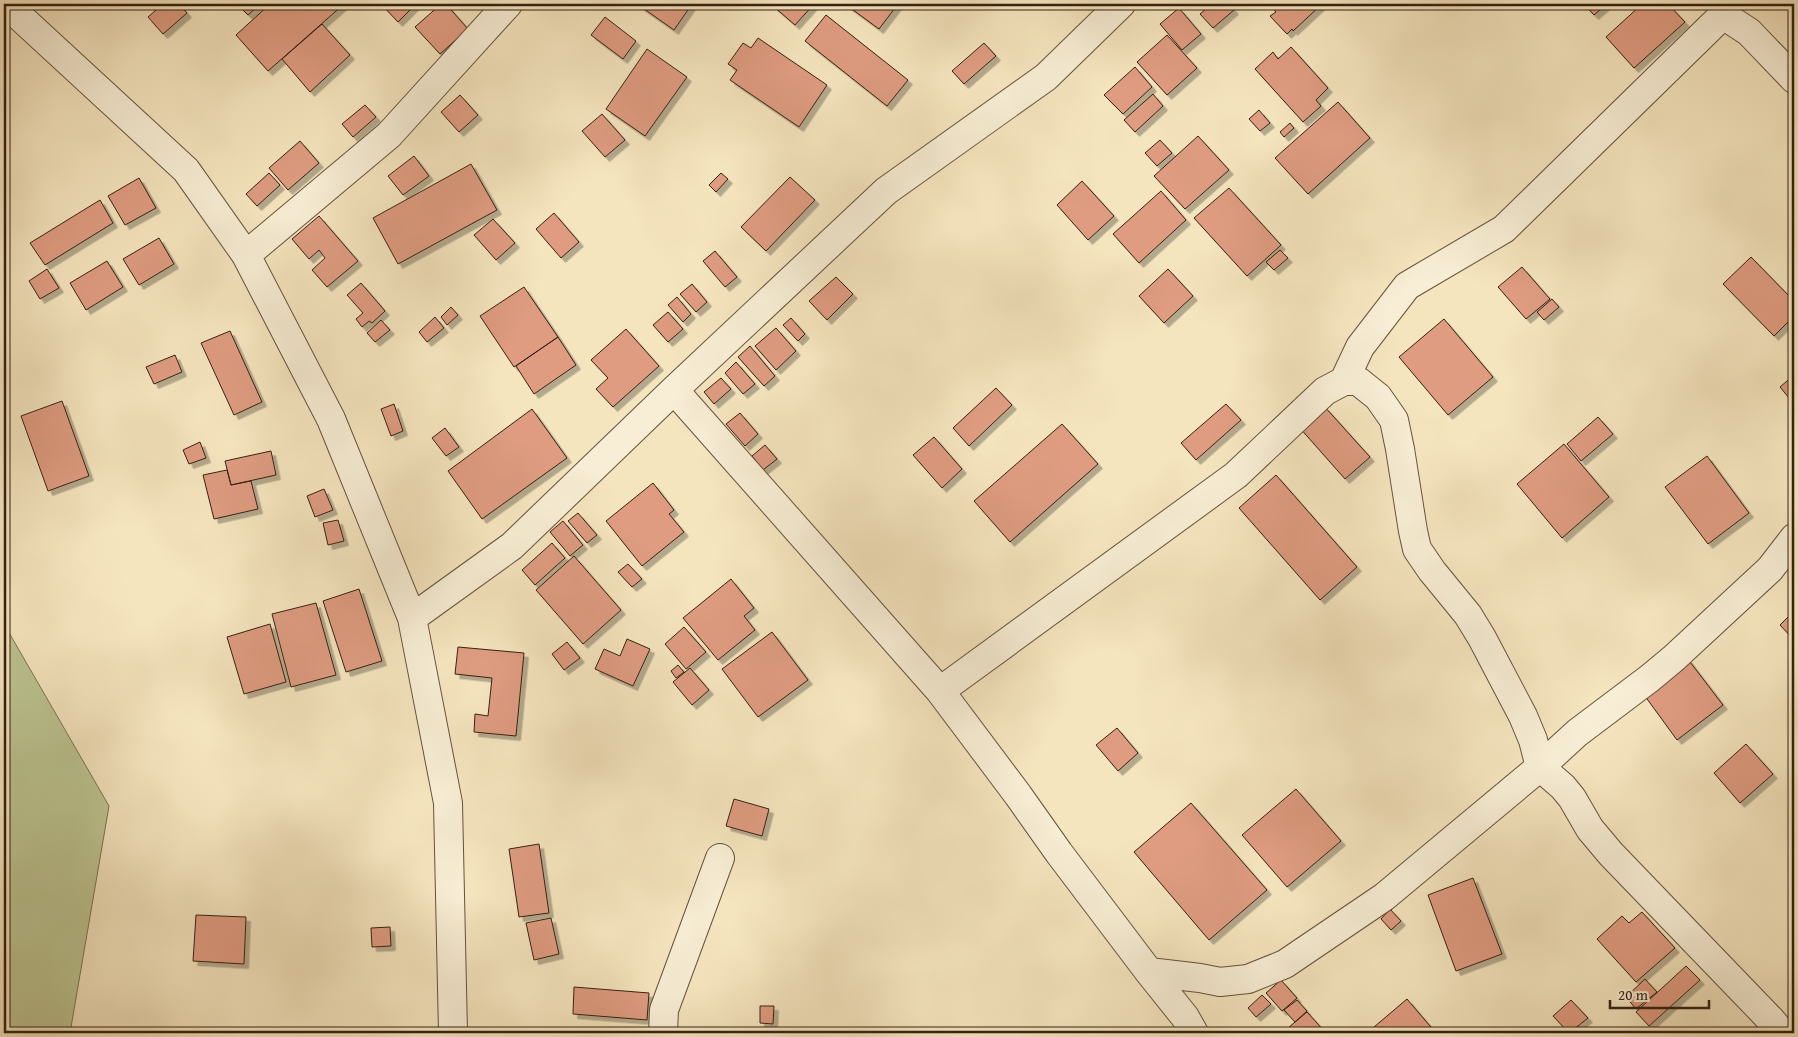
<svg xmlns="http://www.w3.org/2000/svg" width="1798" height="1037" font-family="'Gentium Book Plus',serif">
	<defs>
		<filter id="shadow"><feDropShadow dx="4.5" dy="4.5" stdDeviation="0" flood-color="#0004"/></filter>
	</defs>
	<rect width="100%" height="100%" fill="#f5e5bf"/>
	<filter id="stains"><feTurbulence type="fractalNoise" baseFrequency=".004" numOctaves="4"/><feColorMatrix values="0 0 0 0 .2 0 0 0 0 .09 0 0 0 0 .02 0 0 0 .5 -.17"/></filter>
	<radialGradient id="worn" r=".72"><stop offset=".6" stop-color="#630" stop-opacity="0"/><stop offset="1" stop-color="#630" stop-opacity=".3"/></radialGradient>
	<path fill="#bcc592" stroke="#787352" d="M4 624 109 806 70 1033H4Z"/>
	<path fill="#df9c81" stroke="#352111" filter="url(#shadow)" d="M163 4H179L187 13 163 34 148 17Z
		M237 4H260L248 15Z
		M270 4H344L268 71 236 35Z
		M381 4H416L398 22Z
		M441 4H446L468 29 440 54 415 27Z
		M637 4H692L674 30Z
		M775 4H814L795 25 773 6Z
		M845 4H898L879 29Z
		M1212 4H1229L1234 10 1213 28 1200 14Z
		M1269 4H1322L1293 31 1292 29 1287 34 1270 16 1276 12Z
		M1584 4H1607L1594 15Z
		M1642 4H1668L1685 22 1634 68 1606 37Z
		M1179 8 1201 34 1182 50 1160 24Z
		M826 15 908 80 887 106 805 41Z
		M605 17 636 41 623 59 591 35Z
		M322 24 350 55 310 92 282 59Z
		M1167 35 1197 68 1167 95 1137 62Z
		M758 38 827 85 799 127 730 80 737 70 728 64 743 43 751 48Z
		M984 43 996 56 964 84 952 71Z
		M1291 47 1328 88 1316 100 1321 106 1303 122 1255 69 1273 52 1278 59Z
		M647 49 687 77 645 136 606 109Z
		M1135 67 1152 87 1123 114 1104 95Z
		M1153 94 1163 106 1135 132 1124 120Z
		M460 95 478 115 459 132 441 112Z
		M1338 102 1370 138 1308 194 1275 158Z
		M365 105 376 117 353 137 342 124Z
		M1259 110 1270 123 1260 131 1249 119Z
		M602 114 625 140 605 157 582 131Z
		M1290 123 1294 128 1284 137 1280 132Z
		M1198 136 1229 170 1185 209 1154 176Z
		M1160 140 1172 153 1157 166 1145 153Z
		M300 141 319 163 288 190 269 168Z
		M414 156 429 176 403 195 388 176Z
		M471 164 497 210 398 264 373 218Z
		M269 173 280 185 257 206 246 194Z
		M721 173 728 179 716 192 709 185Z
		M790 177 815 200 766 251 741 227Z
		M139 178 156 208 125 225 108 196Z
		M1082 181 1114 216 1088 240 1057 205Z
		M1229 188 1281 245 1247 276 1194 218Z
		M1161 191 1186 220 1139 263 1113 234Z
		M100 200 113 223 45 265 30 243Z
		M554 213 579 242 561 258 536 229Z
		M319 216 358 261 327 287 312 270 325 258 319 250 309 259 292 239Z
		M493 219 515 243 496 260 474 235Z
		M159 238 174 264 139 285 123 259Z
		M1280 250 1288 258 1274 270 1266 262Z
		M715 251 737 277 725 287 703 261Z
		M1751 257 1794 301V316L1774 336 1723 284Z
		M107 261 123 287 86 310 70 283Z
		M1522 267 1550 299 1526 319 1498 287Z
		M47 269 59 288 40 299 29 281Z
		M1168 269 1193 296 1164 323 1139 296Z
		M836 277 853 294 827 320 809 301Z
		M361 283 385 311 372 323 369 321 362 327 356 319 363 313 347 295Z
		M692 284 707 302 696 312 680 294Z
		M524 287 558 337 514 367 480 316Z
		M677 297 691 314 683 322 668 305Z
		M1552 299 1559 307 1544 320 1537 312Z
		M451 307 458 315 447 325 441 317Z
		M668 312 683 329 668 342 653 325Z
		M435 317 444 328 427 342 419 332Z
		M791 318 805 334 798 341 783 325Z
		M1444 319 1493 377 1448 415 1399 357Z
		M381 320 390 330 375 342 367 333Z
		M776 328 796 351 776 370 755 346Z
		M626 329 659 366 613 407 596 389 608 378 591 360Z
		M230 331 262 402 234 415 201 343Z
		M558 337 576 365 534 394 516 366Z
		M750 346 775 376 764 386 738 357Z
		M175 355 182 372 154 384 146 367Z
		M736 362 755 384 743 394 725 373Z
		M1794 375V404L1780 387Z
		M721 378 731 389 714 404 704 392Z
		M996 388 1012 405 969 446 953 428Z
		M62 401 89 476 48 491 21 416Z
		M394 404 403 431 391 436 381 409Z
		M1226 404 1241 420 1196 460 1181 443Z
		M1324 406 1370 457 1345 479 1299 427Z
		M532 409 567 458 482 519 448 471Z
		M740 413 758 434 745 446 726 424Z
		M1598 417 1613 434 1581 461 1567 444Z
		M1062 424 1098 464 1010 542 974 501Z
		M445 428 459 447 446 456 432 438Z
		M934 437 962 469 942 488 913 455Z
		M200 442 206 458 189 464 183 450Z
		M1564 444 1609 497 1562 538 1517 484Z
		M765 445 777 459 763 470 752 456Z
		M271 451 276 475 231 485 225 461Z
		M1707 456 1749 513 1708 544 1665 487Z
		M227 470 231 485 251 481 258 509 214 519 203 475Z
		M1276 475 1357 567 1320 600 1239 508Z
		M653 483 674 510 669 514 684 532 642 566 606 521Z
		M324 489 333 510 315 517 307 496Z
		M578 513 597 535 587 543 568 521Z
		M338 520 344 541 328 545 323 523Z
		M563 521 583 545 570 556 550 532Z
		M552 543 565 558 535 585 522 570Z
		M574 556 621 610 583 644 536 590Z
		M628 564 642 579 632 587 618 572Z
		M731 579 754 608 744 616 755 630 718 660 683 618Z
		M359 589 382 661 346 672 323 601Z
		M316 603 336 675 291 687 272 614Z
		M1794 611V640L1780 625Z
		M270 624 286 682 244 694 227 637Z
		M684 627 706 652 686 669 665 644Z
		M772 632 808 680 758 717 722 669Z
		M627 639 650 649 633 686 595 669 604 649 620 656Z
		M567 642 580 658 564 670 552 654Z
		M458 647 524 653 516 736 474 732 475 714 488 716 492 678 455 674Z
		M1687 658 1723 705 1677 740 1642 692Z
		M678 665 684 672 676 678 671 671Z
		M690 668 709 690 692 705 673 682Z
		M1117 728 1138 753 1118 771 1096 745Z
		M1746 744 1773 774 1740 803 1714 773Z
		M1296 789 1341 841 1287 887 1242 835Z
		M734 799 769 809 762 836 726 826Z
		M1191 803 1267 890 1209 940 1134 852Z
		M539 844 549 913 519 917 509 849Z
		M1473 878 1502 954 1456 971 1428 895Z
		M1390 909 1401 921 1391 930 1381 919Z
		M1642 912 1675 948 1636 982 1597 939 1622 916 1629 923Z
		M196 915 246 917 244 964 193 961Z
		M551 918 559 954 534 960 526 923Z
		M390 927 391 946 372 947 371 928Z
		M1686 966 1700 980 1649 1026 1636 1012Z
		M1645 979 1657 992 1636 1009 1626 997Z
		M1281 980 1297 998 1282 1011 1266 993Z
		M574 987 649 993 647 1020 573 1014Z
		M1262 995 1271 1004 1256 1017 1248 1008Z
		M1407 999 1436 1033H1367Z
		M1297 1000 1307 1011 1295 1022 1284 1010Z
		M1571 1000 1588 1018 1569 1033 1553 1016Z
		M760 1006H774L773 1024 760 1023Z
		M1307 1012 1326 1033H1282Z"/>
	<g fill="none" stroke-linecap="round" stroke-linejoin="round">
		<g stroke="#65523c" stroke-width="30">
			<path id="minor" d="M6 4 186 170 246 255 331 419 412 618 448 803 453 1033
				M1723 15 1749 32 1794 79
				M246 255 389 135 508 4
				M1344 381 1360 347 1407 286 1504 229 1723 15 1726 4
				M674 390 940 691 1018 795 1059 853 1149 972 1185 1017 1194 1033
				M412 618 512 546 674 390 886 191 1046 77 1121 4
				M940 691 1236 475 1325 391 1344 381H1358L1378 397 1394 420 1400 449 1413 531 1417 549 1432 571 1468 615 1482 638 1523 716 1533 740 1540 767 1563 787 1572 798 1590 829 1611 854 1771 1020 1782 1033
				M1149 972 1200 978 1220 982 1248 979 1285 964 1384 897 1540 767 1577 733 1650 678 1674 658 1770 569 1794 538
				M663 1033 664 1010 720 858"/>
		</g>
		<use href="#minor" stroke="#f8eed5" stroke-width="28"/>
	</g>
	<rect width="1798" height="1037" fill="none" stroke="#f5e5bf" stroke-width="20"/>
	<rect x="5" y="5" width="1788" height="1027" fill="none" stroke="#352111" stroke-width="2.5"/>
	<rect x="10" y="10" width="1778" height="1017" fill="none" stroke="#352111"/>
	<path d="M1610 1000v8h99v-8" fill="none" stroke="#352111" stroke-width="2.5"/>
	<text x="1618" y="1000" font-size="15" fill="#352111" stroke="#f8eed5" stroke-width="4" paint-order="stroke">20 m</text>
	<rect width="100%" height="100%" filter="url(#stains)"/>
	<rect width="100%" height="100%" fill="url(#worn)"/>
</svg>
